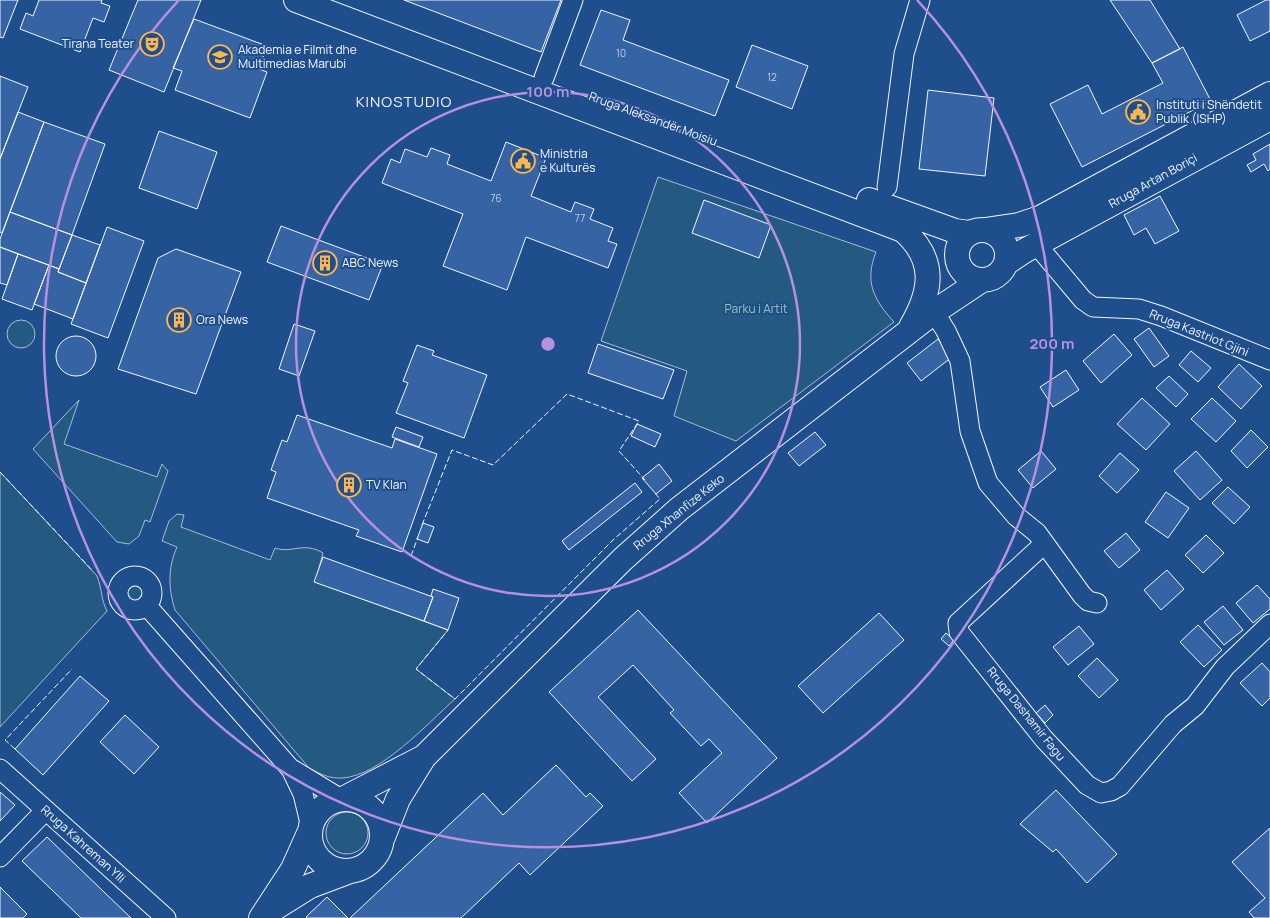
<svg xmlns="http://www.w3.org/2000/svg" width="1270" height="918" font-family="Manrope,sans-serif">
	<rect width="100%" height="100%" fill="#1f4e8c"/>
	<path fill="#245a82" stroke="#a8bbd7" d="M658 177 876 252C864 282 874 300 894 322L736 441 674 416 687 371 601 341Z
		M7 334a14 14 0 1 1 28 0a14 14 0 1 1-28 0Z
		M79 400 64 444 157 477 162 464 168 471 150 522 145 520 139 536 129 544 117 542 33 449Z
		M0 472 97 576C102 588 101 600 107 611L0 727Z
		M177 514 184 515 181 527 270 560 275 548C292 554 303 541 323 553L315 582 448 630 416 669 455 699C427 724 380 776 342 778 330 779 320 774 309 768L175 610C168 588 168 567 177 547L162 541 169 521Z
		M125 593a10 10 0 1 1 20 0a10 10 0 1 1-20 0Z
		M326 833a21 21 0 1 1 42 0a21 21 0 1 1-42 0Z"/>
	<path fill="#3563a3" stroke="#f2f6ff" d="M0 0H18L3 38 0 37Z
		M39 0H102L101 3 110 6 104 22 93 18 80 52 20 29 26 13 33 16Z
		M138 0H201L164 92 109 70Z
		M404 0H561L541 52Z
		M1110 0H1150L1180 49 1152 63Z
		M1266 0H1270V31L1250 41 1237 15Z
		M601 10 630 20 623 40 729 80 715 116 580 65Z
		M194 19 267 46 259 69 267 72 250 118 175 90 182 71 173 68Z
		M752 45 808 66 792 109 736 87Z
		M1183 47 1211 101 1082 167 1050 104 1088 85 1102 114 1163 83 1152 63Z
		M0 76 28 87 0 159Z
		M928 90 994 98 985 176 919 169Z
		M18 112 44 122 2 233 0 232V159Z
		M44 122 105 144 72 235 10 212Z
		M159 131 217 152 197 209 139 188Z
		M506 142 546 158 531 196 571 212 575 202 594 209 590 219 613 228 608 241 617 244 608 268 526 237 507 290 443 266 463 214 382 183 391 159 400 163 405 149 427 157 431 148 450 155 447 164 491 181Z
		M1270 144V169L1268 171 1264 164 1251 172 1247 165 1256 160 1253 154Z
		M1160 196 1179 231 1155 244 1146 228 1134 235 1124 215Z
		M704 200 771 225 759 258 692 233Z
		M10 212 72 235 59 269 0 247V239Z
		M281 226 383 264 369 300 267 262Z
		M107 227 144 241 108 338 71 324Z
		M72 235 100 245 86 283 58 272Z
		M0 247 18 254 7 285 0 283Z
		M176 249 241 272 196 394 118 369 158 258Z
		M18 254 49 265 32 310 2 299Z
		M49 265 59 269 58 272 86 283 73 319 34 304Z
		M294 324 315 331 299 376 279 369Z
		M1149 328 1169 356 1154 367 1134 339Z
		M1114 334 1132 355 1101 383 1083 361Z
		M56 356a20 20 0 1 1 40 0a20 20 0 1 1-40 0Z
		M938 339 952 357 921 381 907 363Z
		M598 344 674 370 663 399 588 373Z
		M417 345 434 351 432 355 487 375 464 438 396 413 408 383 403 381Z
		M1191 351 1211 368 1198 382 1179 365Z
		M1239 364 1262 386 1241 409 1218 387Z
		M1066 370 1079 390 1053 407 1040 387Z
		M1169 376 1188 394 1176 407 1156 388Z
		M1142 398 1170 424 1146 450 1117 424Z
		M1212 398 1236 421 1216 442 1191 419Z
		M297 415 392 448 395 439 437 454 402 552 356 536 359 530 267 498 276 472 271 470 282 440 287 442Z
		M637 424 661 434 655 447 631 436Z
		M396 427 423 437 419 447 392 437Z
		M1251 430 1268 447 1247 468 1231 451Z
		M815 432 826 445 799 466 788 453Z
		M1041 451 1056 469 1033 488 1018 470Z
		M1196 451 1222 480 1200 500 1174 471Z
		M1120 453 1139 470 1117 493 1099 476Z
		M659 464 672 481 656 494 642 478Z
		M635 483 642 492 569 550 562 541Z
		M1228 487 1250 507 1234 524 1212 503Z
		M1166 492 1189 508 1168 538 1145 522Z
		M423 523 434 527 428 543 417 539Z
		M1126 533 1140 550 1119 568 1104 551Z
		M1206 535 1224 553 1203 573 1185 555Z
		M323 557 433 597 424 621 314 582Z
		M1167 570 1184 589 1161 610 1144 590Z
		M1257 585 1270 599V609L1253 623 1236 603Z
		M433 589 459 598 448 630 424 621 433 597 431 596Z
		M1223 606 1243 630 1224 645 1204 622Z
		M638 610 777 758 707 823 679 793 722 753 709 739 701 746 670 713 674 710 633 665 598 697 656 759 632 781 549 692Z
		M879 613 904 640 823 713 798 686Z
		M1198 625 1222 650 1204 667 1180 642Z
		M1079 626 1094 644 1068 665 1053 647Z
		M946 633 954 640 949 646 941 639Z
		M1097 658 1118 680 1099 698 1078 676Z
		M1262 663 1270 672V698L1262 706 1240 683Z
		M80 676 109 701 43 775 15 749Z
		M1045 705 1053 715 1045 723 1036 713Z
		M125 715 159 747 134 774 100 742Z
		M556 765 586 797 590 793 603 806 530 875 519 863 461 918H350L483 793 503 815Z
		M1056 790 1117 854 1087 883 1056 849 1053 852 1020 824Z
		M0 792 15 805 0 821Z
		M1270 828V918H1254L1249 912 1265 898 1232 862Z
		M47 837 131 918H81L22 861Z
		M0 887 27 914 23 918H0Z
		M327 897 348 918H307L306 917Z"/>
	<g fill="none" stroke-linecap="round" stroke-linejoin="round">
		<g stroke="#f2f6ff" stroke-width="21">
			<path id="minor" d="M544 78 573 0
				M887 187 904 54 920 0
				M1036 244 1083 300 1093 307 1139 309 1161 316 1270 360
				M934 312 946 331 960 361 970 431 988 483 1016 516 1037 533 1082 595 1088 601 1097 603
				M1044 544 958 623 959 632 1044 739 1087 785 1101 793 1111 791 1120 786 1173 724 1195 706 1225 667 1270 624
				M118 593a17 17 0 1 1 34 0a17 17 0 1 1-34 0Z
				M147 606 290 768 341 799
				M0 769 166 918
				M291 769 303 794 311 827
				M0 857 46 810"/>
		</g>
		<g stroke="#f2f6ff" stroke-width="26">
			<path id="major" d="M296 0 903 230C937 260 932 291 911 327
				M869 200 955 231 969 233
				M957 255a25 25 0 1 1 50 0a25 25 0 1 1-50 0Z
				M985 230 1019 225 1040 218 1270 94
				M1006 263 1024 251 1270 118
				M310 835a36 36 0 1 1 72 0a36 36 0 1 1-72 0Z
				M343 799 422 758
				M383 837 398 799 424 757 623 559 679 509 934 312 982 280
				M270 911 310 886 350 871
				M261 918 293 869 310 831"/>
		</g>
		<use href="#minor" stroke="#1f4e8c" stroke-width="19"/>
		<use href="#major" stroke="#1f4e8c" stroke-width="24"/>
		<path stroke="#f2f6ff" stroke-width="1" stroke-dasharray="6 2.5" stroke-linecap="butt" d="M0 472 92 570
			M422 525 452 450 493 465 567 394 639 421 619 451 645 480
			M411 556 418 537
			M445 629 448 630 416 669 455 699 613 540 660 499 654 492
			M15 749 5 740 72 669"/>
	</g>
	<g fill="none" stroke="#b691df" stroke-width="2.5">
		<circle cx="548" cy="344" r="252"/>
		<path d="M917 0A504 504 0 1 1 179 0"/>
	</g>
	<defs>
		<g id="theatre-ring" transform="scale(1.25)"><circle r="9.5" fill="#1f4e8c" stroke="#ffb74d" stroke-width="1.5"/><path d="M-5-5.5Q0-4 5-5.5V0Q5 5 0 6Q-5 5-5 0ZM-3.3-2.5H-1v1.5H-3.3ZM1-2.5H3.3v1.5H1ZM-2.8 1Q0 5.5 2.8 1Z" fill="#ffb74d"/></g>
		<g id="university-ring" transform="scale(1.25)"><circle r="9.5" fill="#1f4e8c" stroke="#ffb74d" stroke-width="1.5"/><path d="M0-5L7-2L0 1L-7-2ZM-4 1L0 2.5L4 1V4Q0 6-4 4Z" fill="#ffb74d"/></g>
		<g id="civic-ring" transform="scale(1.25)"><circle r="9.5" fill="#1f4e8c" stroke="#ffb74d" stroke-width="1.5"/><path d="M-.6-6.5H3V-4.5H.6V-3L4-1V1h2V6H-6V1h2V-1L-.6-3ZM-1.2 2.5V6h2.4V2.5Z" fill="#ffb74d"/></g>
		<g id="building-ring" transform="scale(1.25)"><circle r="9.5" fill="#1f4e8c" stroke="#ffb74d" stroke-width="1.5"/><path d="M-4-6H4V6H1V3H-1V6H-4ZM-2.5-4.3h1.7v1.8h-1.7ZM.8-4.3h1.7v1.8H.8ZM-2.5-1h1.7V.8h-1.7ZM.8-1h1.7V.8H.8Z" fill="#ffb74d"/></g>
	</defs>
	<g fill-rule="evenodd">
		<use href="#theatre-ring" x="152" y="44"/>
		<use href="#university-ring" x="220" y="57"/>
		<use href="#civic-ring" x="1138" y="112"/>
		<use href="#civic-ring" x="523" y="161"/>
		<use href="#building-ring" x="325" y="263"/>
		<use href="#building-ring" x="179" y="320"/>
		<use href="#building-ring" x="349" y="485"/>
	</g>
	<g text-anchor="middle" stroke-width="4" stroke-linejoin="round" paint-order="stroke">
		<g font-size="10" fill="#c3d1e8">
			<text x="621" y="57">10</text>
			<text x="772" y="81">12</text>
			<text x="496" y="202">76</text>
			<text x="580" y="222">77</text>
		</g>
		<g font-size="12" fill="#f2f6ff" stroke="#1f4e8c" text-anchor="start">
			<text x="134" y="48" text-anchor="end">Tirana Teater</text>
			<text x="238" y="54">Akademia e Filmit dhe<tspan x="238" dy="14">Multimedias Marubi</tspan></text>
			<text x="1156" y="109">Instituti i Shëndetit<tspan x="1156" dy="14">Publik (ISHP)</tspan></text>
			<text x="540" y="158">Ministria<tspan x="540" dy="14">e Kulturës</tspan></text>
			<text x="342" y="267">ABC News</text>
			<text x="196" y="324">Ora News</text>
			<text x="366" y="489">TV Klan</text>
		</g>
		<g font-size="12" fill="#f2f6ff" stroke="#1f4e8c">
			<text transform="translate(653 119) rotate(20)" y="4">Rruga Aleksandër Moisiu</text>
			<text transform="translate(1153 181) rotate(-29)" y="4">Rruga Artan Boriçi</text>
			<text transform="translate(1199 333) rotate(22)" y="4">Rruga Kastriot Gjini</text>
			<text transform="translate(679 512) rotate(-39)" y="4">Rruga Xhanfize Keko</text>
			<text transform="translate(1026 714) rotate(51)" y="4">Rruga Dashamir Fagu</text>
			<text transform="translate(83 844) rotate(42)" y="4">Rruga Kahreman Ylli</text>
		</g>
		<g font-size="12" fill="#97c8a6" stroke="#1f4e8c">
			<text x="756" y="313">Parku i Artit</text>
		</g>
		<g font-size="15" letter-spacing="1" fill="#f2f6ff" stroke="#1f4e8c">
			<text x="404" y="107">KINOSTUDIO</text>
		</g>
	</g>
	<circle cx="548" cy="344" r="8" fill="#b691df" stroke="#1f4e8c" stroke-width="2.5"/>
	<g font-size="15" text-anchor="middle" font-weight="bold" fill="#b691df" stroke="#1f4e8c" stroke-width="4" stroke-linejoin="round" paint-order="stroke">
		<text x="548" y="97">100 m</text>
		<text x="1052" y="349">200 m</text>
	</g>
</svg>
